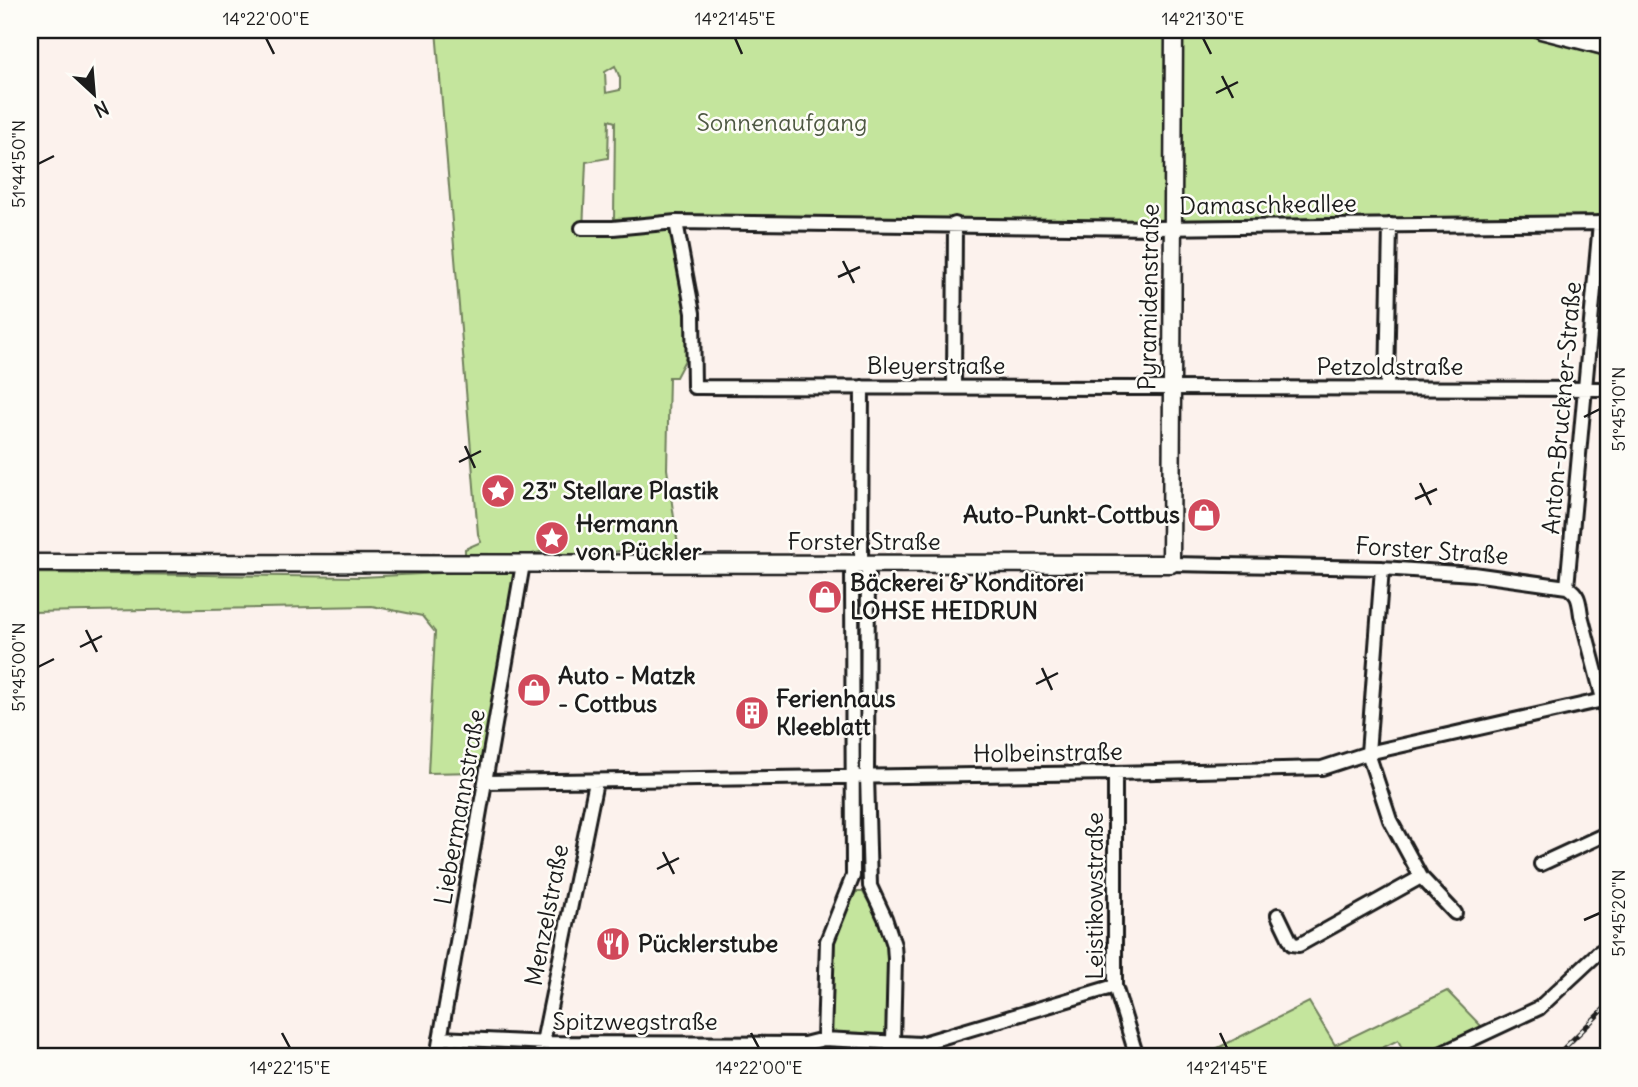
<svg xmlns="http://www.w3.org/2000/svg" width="1638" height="1087" font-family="Delius,sans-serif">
	<rect width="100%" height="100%" fill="#fcf2ed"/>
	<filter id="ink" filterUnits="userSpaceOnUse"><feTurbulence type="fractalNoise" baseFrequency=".0143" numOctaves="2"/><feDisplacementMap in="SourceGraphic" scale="14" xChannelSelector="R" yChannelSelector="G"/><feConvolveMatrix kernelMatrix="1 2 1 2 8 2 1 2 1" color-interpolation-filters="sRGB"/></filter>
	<g filter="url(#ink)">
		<path fill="#c4e59d" stroke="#70805c" stroke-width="2" fill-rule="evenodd" d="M436 30H1167V221L675 216 614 219 615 122 609 120 608 158 586 162 583 231 672 227 687 313 686 358 676 377H669L667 469 678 545 564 557 552 549 528 555 465 556V549L481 542 478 534ZM615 66 620 78V90L606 93 605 72Z
			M1180 30H1513L1608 57V218L1179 220Z
			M518 569 486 758 479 772 428 773 435 632 422 616 372 606 30 612V573L362 577Z
			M856 892H863C872 908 882 924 886 942 893 972 888 1006 887 1037H831L833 942 838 927Z
			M1447 991 1485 1030 1431 1057H1406L1398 1040 1364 1057H1200L1309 1002 1335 1045Z
			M824 1048 902 1051 907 1057H816Z"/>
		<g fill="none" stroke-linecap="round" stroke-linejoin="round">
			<g stroke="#1c1c1c" stroke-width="18">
				<path id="minor" d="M1608 223 1154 228 676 222 693 313 694 387 1608 389
					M582 228H613L676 222
					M954 387 955 224
					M1387 387 1390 225
					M1171 564 1382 568 1473 574 1567 587C1579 594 1579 601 1581 615L1608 718
					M861 565 862 387
					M868 565 867 775 870 886 885 918 894 945 895 959 893 1042
					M1382 568 1368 753 1390 820 1421 877 1455 913
					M1567 587 1600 223
					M1115 773V986L1137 1057
					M486 782 1115 773 1322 768 1368 753 1603 700
					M1541 864 1608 833
					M1278 915 1292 944 1299 945 1421 877
					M440 1038 550 1043 804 1044 824 1039 920 1044 1115 986
					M824 1039 827 941 853 876 852 565
					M437 1057 523 564
					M540 1057 596 782
					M1434 1057 1539 1008 1598 953 1608 947"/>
			</g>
			<g stroke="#1c1c1c" stroke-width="21">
				<path id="major" d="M1541 30 1608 47
					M30 563 1171 564 1174 30"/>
			</g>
			<use href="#minor" stroke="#fdfcf7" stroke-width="12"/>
			<use href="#major" stroke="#fdfcf7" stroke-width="16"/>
			<g stroke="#1c1c1c" stroke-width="5">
				<path id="rail" d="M1555 1057 1608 1005"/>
			</g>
			<use href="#rail" stroke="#fdfcf7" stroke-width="2.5" stroke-dasharray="8" stroke-linecap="butt"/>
		</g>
	</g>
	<path fill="none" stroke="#1c1c1c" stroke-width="2.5" d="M266 38 274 54M735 38 742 54M1203 38 1211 54M1222 76 1233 98M1216 93 1238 82M38 164 54 156M843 261 854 283M838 277 860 267M1584 417 1600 409M465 446 475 468M459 462 481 451M1420 483 1431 505M1415 499 1437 489M86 630 97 652M80 647 102 636M38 667 54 659M1042 668 1052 690M1036 684 1058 673M663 852 674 874M657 869 679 858M1584 920 1600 913M282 1033 290 1048M751 1033 759 1048M1220 1033 1227 1048"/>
	<defs>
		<g id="sight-disc" transform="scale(1.75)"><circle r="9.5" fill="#d1495b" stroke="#fdfcf7"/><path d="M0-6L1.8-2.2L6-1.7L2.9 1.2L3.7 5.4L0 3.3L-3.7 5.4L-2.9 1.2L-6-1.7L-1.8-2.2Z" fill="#fff"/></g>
		<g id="shop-disc" transform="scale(1.75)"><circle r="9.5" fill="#d1495b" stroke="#fdfcf7"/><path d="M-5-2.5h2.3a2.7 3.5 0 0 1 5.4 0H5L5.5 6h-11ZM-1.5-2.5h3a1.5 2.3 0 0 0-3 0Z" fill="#fff"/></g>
		<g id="building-disc" transform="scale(1.75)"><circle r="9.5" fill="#d1495b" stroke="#fdfcf7"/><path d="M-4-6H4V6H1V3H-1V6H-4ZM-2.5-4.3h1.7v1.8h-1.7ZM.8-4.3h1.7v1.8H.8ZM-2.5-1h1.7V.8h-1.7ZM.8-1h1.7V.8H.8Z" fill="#fff"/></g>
		<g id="restaurant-disc" transform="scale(1.75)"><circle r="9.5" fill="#d1495b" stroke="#fdfcf7"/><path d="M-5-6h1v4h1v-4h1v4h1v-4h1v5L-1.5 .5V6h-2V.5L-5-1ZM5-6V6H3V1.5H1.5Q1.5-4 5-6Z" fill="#fff"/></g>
	</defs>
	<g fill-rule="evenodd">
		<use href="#sight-disc" x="498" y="491"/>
		<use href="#shop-disc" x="1204" y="515"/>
		<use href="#sight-disc" x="552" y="538"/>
		<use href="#shop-disc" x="825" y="597"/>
		<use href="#shop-disc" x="534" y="690"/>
		<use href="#building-disc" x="752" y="713"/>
		<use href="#restaurant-disc" x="613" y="944"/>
	</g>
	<g text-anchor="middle" stroke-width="5" stroke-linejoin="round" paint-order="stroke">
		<g font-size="24" fill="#4e5843" stroke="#fdfcf7">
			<text x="782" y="131">Sonnenaufgang</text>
		</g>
		<g font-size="24" fill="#1c1c1c" stroke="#fdfcf7">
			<text transform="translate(1268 205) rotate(-1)" y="8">Damaschkeallee</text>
			<text transform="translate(1149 297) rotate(-89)" y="8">Pyramidenstraße</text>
			<text x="936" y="374">Bleyerstraße</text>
			<text x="1390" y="375">Petzoldstraße</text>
			<text transform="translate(1562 408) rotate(-85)" y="8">Anton-Bruckner-Straße</text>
			<text x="864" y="550">Forster Straße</text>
			<text transform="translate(1432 551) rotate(4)" y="8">Forster Straße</text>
			<text transform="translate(1048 753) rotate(-1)" y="8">Holbeinstraße</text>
			<text transform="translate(460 807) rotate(-80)" y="8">Liebermannstraße</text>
			<text transform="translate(1095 896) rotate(-90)" y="8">Leistikowstraße</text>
			<text transform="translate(547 915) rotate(-79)" y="8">Menzelstraße</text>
			<text x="635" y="1030">Spitzwegstraße</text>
		</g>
		<g font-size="24" font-weight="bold" fill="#1c1c1c" stroke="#fdfcf7" text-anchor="start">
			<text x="522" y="499">23" Stellare Plastik</text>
			<text x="1180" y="523" text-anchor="end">Auto-Punkt-Cottbus</text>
			<text x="576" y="532">Hermann<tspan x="576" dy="28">von Pückler</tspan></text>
			<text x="850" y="591">Bäckerei &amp; Konditorei<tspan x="850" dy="28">LOHSE HEIDRUN</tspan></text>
			<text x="558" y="684">Auto - Matzk<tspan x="558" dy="28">- Cottbus</tspan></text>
			<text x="776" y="707">Ferienhaus<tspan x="776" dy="28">Kleeblatt</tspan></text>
			<text x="638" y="952">Pücklerstube</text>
		</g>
	</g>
	<rect width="1638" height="1087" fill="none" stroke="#fdfcf7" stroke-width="77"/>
	<g transform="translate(94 94) rotate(154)" stroke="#fdfcf7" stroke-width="5" paint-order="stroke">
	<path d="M0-5L12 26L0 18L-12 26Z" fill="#1c1c1c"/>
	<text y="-10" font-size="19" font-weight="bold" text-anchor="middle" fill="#1c1c1c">N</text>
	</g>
	<rect x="38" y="38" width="1562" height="1010" fill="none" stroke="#1c1c1c" stroke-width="2.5"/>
	<g font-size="18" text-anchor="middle" fill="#1c1c1c">
		<text x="266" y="25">14°22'00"E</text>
		<text x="735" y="25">14°21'45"E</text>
		<text x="1203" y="25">14°21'30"E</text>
		<text transform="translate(19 164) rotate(-90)" y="6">51°44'50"N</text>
		<text transform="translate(1619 409) rotate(-90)" y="6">51°45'10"N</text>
		<text transform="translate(19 667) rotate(-90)" y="6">51°45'00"N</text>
		<text transform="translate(1619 913) rotate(-90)" y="6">51°45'20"N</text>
		<text x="290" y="1074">14°22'15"E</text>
		<text x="759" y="1074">14°22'00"E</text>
		<text x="1227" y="1074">14°21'45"E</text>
	</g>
</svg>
